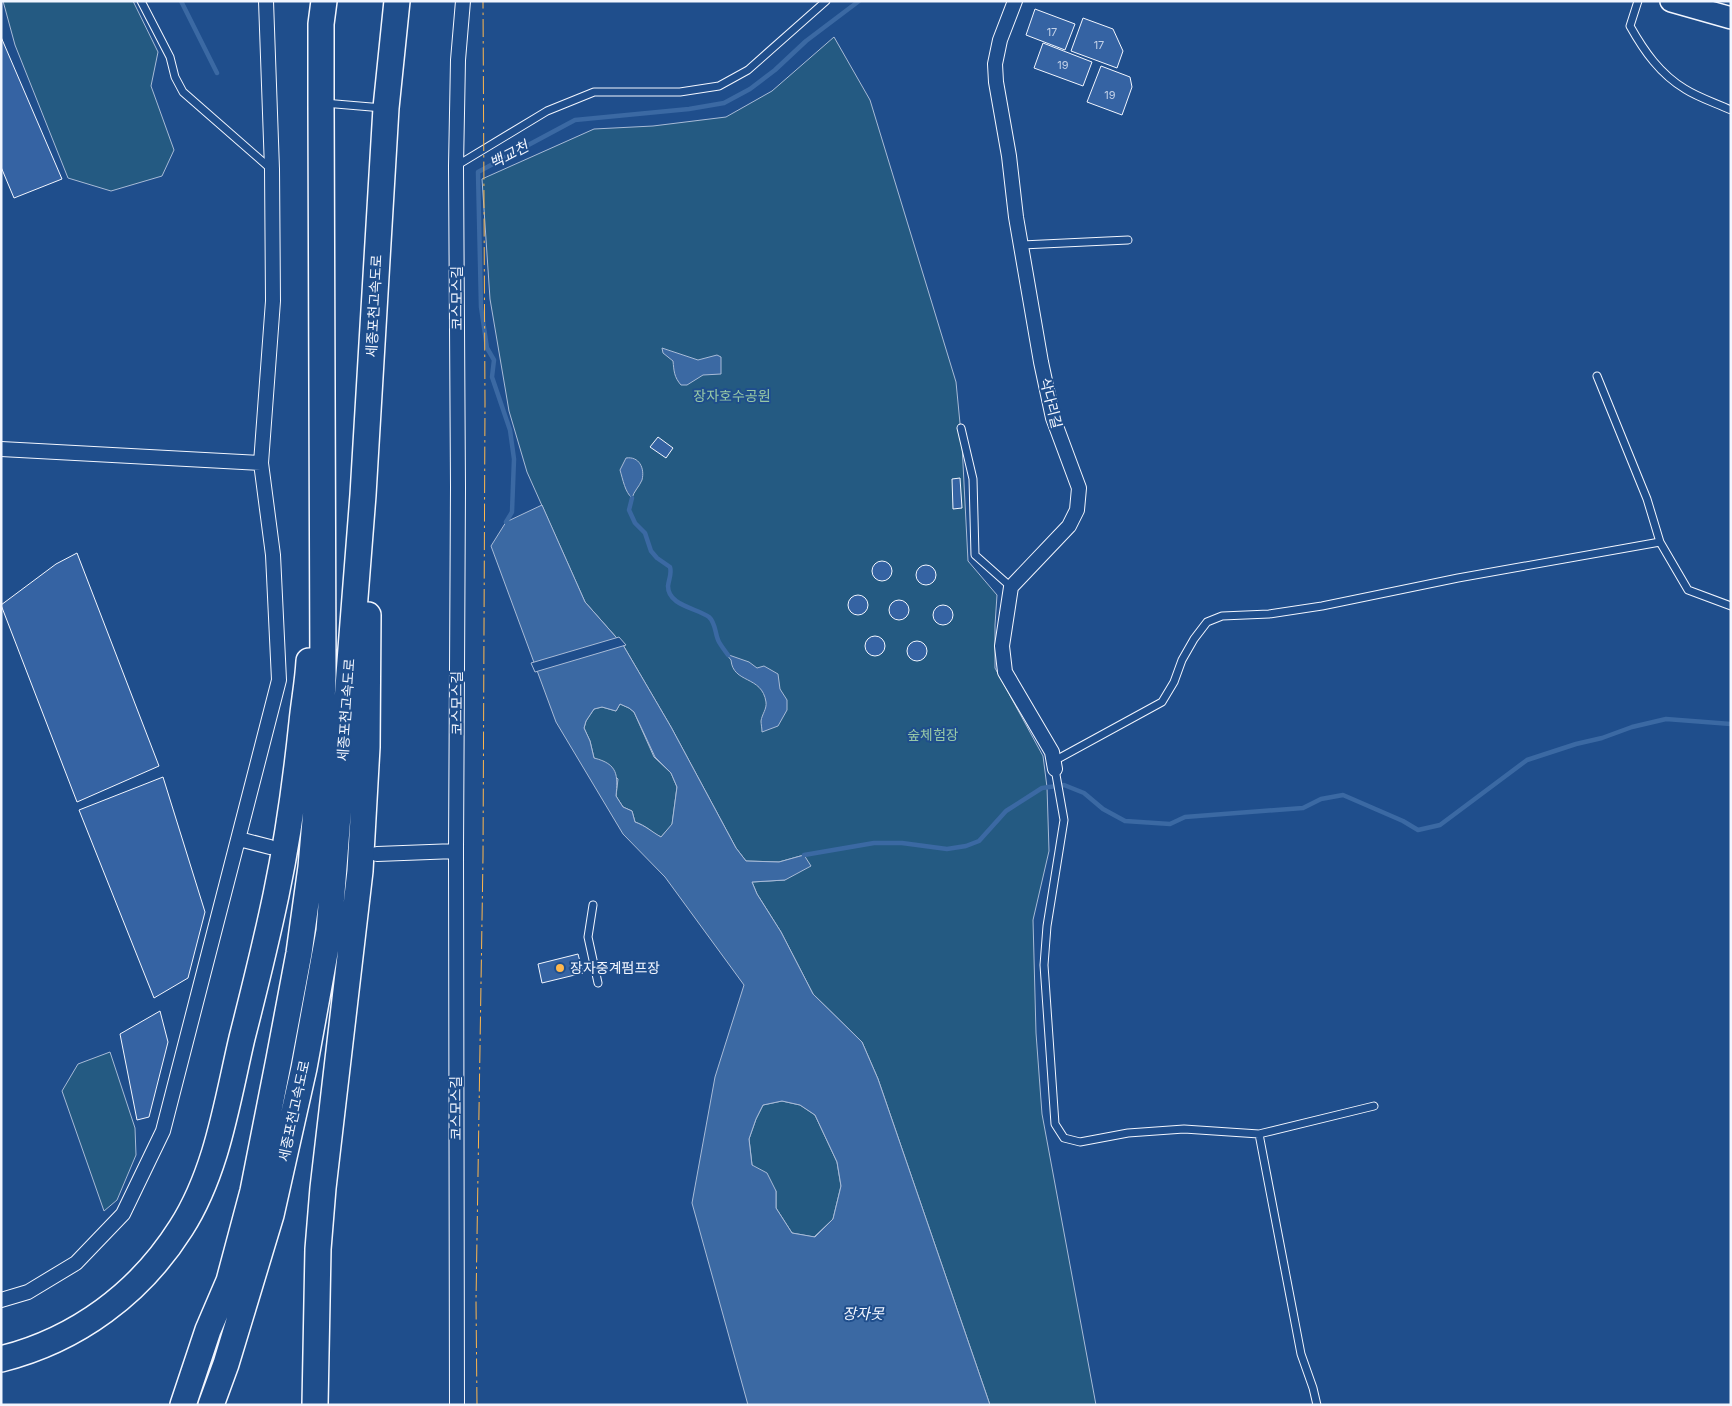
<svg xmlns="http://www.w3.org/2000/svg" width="1732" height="1406" font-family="Inter,'Noto Sans KR',sans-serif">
	<rect width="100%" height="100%" fill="#1f4e8c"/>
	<path fill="#245a82" stroke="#a8bbd7" d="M3 1H133L158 52 151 86 174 150 162 176 111 191 68 178 15 45Z
		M834 37 870 100 956 382 962 444 968 561 997 595 995 625V668L1043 756 1047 787 1049 851 1033 920 1036 1033 1042 1114 1096 1405H990L878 1079 862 1042 813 994 781 932 757 894 752 882 785 880 804 855 779 862 746 861 736 848 671 727 623 645 585 602 527 472 509 411 490 299 482 179 594 129 653 126 726 117 772 91Z
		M620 704 629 708 634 712 654 757 671 773 677 787 672 825 661 837C651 832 647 826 635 822L632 811 623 807 616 796 618 779 594 758 590 741 584 728 586 721 594 709 602 707 616 711Z
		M110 1052 135 1128 136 1155 117 1200 104 1211 62 1091 78 1064Z
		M782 1101 800 1105 815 1115 837 1162 841 1186 833 1219 814 1237 792 1233 776 1208V1191L752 1165 749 1139 756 1119 763 1105Z"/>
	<path fill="#3b69a3" stroke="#a8bbd7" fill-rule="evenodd" d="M662 348 698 360 717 355 721 357V374L703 375 687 385H681C674 377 674 371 673 361L663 353Z
		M626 458C639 456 645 468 642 480 639 487 634 491 632 498 625 492 623 480 620 470Z
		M542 505 585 602 623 645 671 727 736 848 746 861 779 862 804 855 811 866 785 880 752 882 757 894 781 932 813 994 862 1042 878 1079 990 1405H748L692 1203 715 1077 744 985 665 877 623 834 556 722 491 546 506 522ZM620 704 629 708 634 712 655 757 671 773 677 787 672 824 661 837C652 832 646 826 635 822L632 811 623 807 616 796C618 775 618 764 594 758L590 741 584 728 586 721 594 709 602 707 616 711ZM782 1101 800 1105 815 1115 837 1162 841 1186 833 1219 815 1237 792 1233 776 1208V1191L767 1173 752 1165 749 1139 756 1119 763 1105Z
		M726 654 749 662 757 668 764 666 778 674 780 689 787 700V710L778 726 762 732C762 728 761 724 761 721 762 714 767 709 766 702 762 675 733 684 731 660Z"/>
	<path fill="#1f4e8c" stroke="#a8bbd7" d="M619 637 626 645 535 672 531 663Z"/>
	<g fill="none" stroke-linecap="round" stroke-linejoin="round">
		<path stroke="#3b69a3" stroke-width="4.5" d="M181 1 217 73
			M632 498 629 510 635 523 645 533 651 551 657 558 670 567C672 574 669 578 668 586 668 606 697 608 709 617 716 623 715 635 719 642 722 647 725 651 728 655
			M506 522 512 512 514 459 510 430 492 377 494 360 487 348 481 307 478 172 575 120 689 109 724 103 750 89 775 70 806 41 859 1
			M804 855 874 843H902L947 849 966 846 979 841 1006 811 1042 788 1064 785 1084 793 1103 809 1125 821 1170 824 1185 817 1303 808 1321 799 1343 795 1403 821 1418 830 1440 825 1527 760 1576 744 1602 738 1632 727 1666 719 1731 724"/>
	</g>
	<path fill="#3563a3" stroke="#f2f6ff" d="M1035 9 1075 24 1065 50 1026 35Z
		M1083 18 1113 29 1123 51 1117 68 1071 51Z
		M1 37 62 179 14 198 1 167Z
		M1043 43 1092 62 1083 86 1034 68Z
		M1101 66 1130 77 1132 87 1122 115 1087 102Z
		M658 437 673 448 666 458 650 447Z
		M960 478 962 508 953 509 952 479Z
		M77 553 159 766 77 802 1 605 56 564Z
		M872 571a10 10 0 1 1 20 0a10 10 0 1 1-20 0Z
		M916 575a10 10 0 1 1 20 0a10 10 0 1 1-20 0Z
		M848 605a10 10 0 1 1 20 0a10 10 0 1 1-20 0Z
		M889 610a10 10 0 1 1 20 0a10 10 0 1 1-20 0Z
		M933 615a10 10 0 1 1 20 0a10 10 0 1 1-20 0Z
		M865 646a10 10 0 1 1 20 0a10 10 0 1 1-20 0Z
		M907 651a10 10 0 1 1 20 0a10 10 0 1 1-20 0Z
		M163 777 205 912 188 978 154 998 79 810Z
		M578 954 583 973 542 983 538 964Z
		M160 1011 168 1042 149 1117 137 1120 120 1034Z"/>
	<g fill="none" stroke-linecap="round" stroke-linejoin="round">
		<g stroke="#f2f6ff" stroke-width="9">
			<path id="lane" d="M141 1 170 57 175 77 183 92 271 169
				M1638 1 1630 26C1644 51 1660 74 1685 89 1699 98 1716 103 1731 110
				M324 103 383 108
				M456 166 547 111 594 92H680L719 86 748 70 826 1
				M1022 245 1128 240
				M1597 376 1647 499 1660 542
				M961 428 973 479 975 555 1011 587
				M1054 761 1162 702 1174 682 1182 660 1194 639 1207 622 1222 616 1269 614 1322 606 1458 578 1660 542 1688 590 1731 606
				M1055 769 1064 820 1047 926 1044 965 1055 1124 1064 1138 1080 1142 1128 1133 1184 1129 1259 1134 1301 1354 1313 1388 1317 1405
				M593 905 588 937 598 983
				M1259 1134 1374 1106"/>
		</g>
		<g stroke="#f2f6ff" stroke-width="16">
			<path id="street" d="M1015 1 1000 40 995 64 996 82 1009 156 1016 217 1041 362 1053 418 1079 488 1077 510 1069 526 1011 587 1002 646 1005 672 1052 752 1055 769
				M1 449 261 463
				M239 839 270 847
				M377 854 456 851
				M1 1300 28 1292 76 1263 123 1214 163 1131 279 680 273 555 261 463 273 301 272 169 266 1
				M457 1405 456 851 458 487 456 166 458 60 463 1"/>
		</g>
		<g stroke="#f2f6ff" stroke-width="24">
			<path id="primary" d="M1671 1 1731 18"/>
		</g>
		<g stroke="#f2f6ff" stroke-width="28">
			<path id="highway" d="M1 1359C77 1340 140 1293 181 1228 217 1172 227 1102 242 1038 254 991 266 943 276 895 288 838 296 780 302 722 304 702 308 681 309 661
				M183 1405 208 1330 229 1281 253 1191 279 1059 299 953 311 867 320 763 323 676 321 103V24L324 1
				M211 1405 226 1364 271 1215 304 1068 329 931 363 495 386 108 397 1
				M315 1405 318 1249 323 1188 360 871 367 747 368 615"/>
		</g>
		<use href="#lane" stroke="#1f4e8c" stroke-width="7"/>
		<use href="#street" stroke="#1f4e8c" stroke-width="14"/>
		<use href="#primary" stroke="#1f4e8c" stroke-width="21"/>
		<use href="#highway" stroke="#1f4e8c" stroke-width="25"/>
		<path stroke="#ffb74d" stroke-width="1" stroke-dasharray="18 4 2.5 4" stroke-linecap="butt" d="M477 1405 476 1301 483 857 485 404 483 1"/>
	</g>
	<circle fill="#ffb74d" stroke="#1f4e8c" stroke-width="2" cx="560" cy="968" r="5"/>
	<g text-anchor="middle" stroke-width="4" stroke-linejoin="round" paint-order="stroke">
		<g font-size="11" fill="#c3d1e8">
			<text x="1052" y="36">17</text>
			<text x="1099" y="49">17</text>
			<text x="1063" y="69">19</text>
			<text x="1110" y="99">19</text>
		</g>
		<g font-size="14" fill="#f2f6ff" stroke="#1f4e8c">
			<text transform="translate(457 298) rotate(-90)" y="5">코스모스길</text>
			<text transform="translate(374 306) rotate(-87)" y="5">세종포천고속도로</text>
			<text transform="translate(1051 403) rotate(76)" y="5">삭다리길</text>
			<text transform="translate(457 703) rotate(-90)" y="5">코스모스길</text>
			<text transform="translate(346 710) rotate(-86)" y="5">세종포천고속도로</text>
			<text transform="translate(456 1108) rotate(-90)" y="5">코스모스길</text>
			<text transform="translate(294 1111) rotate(-78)" y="5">세종포천고속도로</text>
		</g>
		<g font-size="14" fill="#97c8a6" stroke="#1f4e8c">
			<text x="732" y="401">장자호수공원</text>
			<text x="933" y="740">숲체험장</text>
		</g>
		<g font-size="14" fill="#f2f6ff" stroke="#1f4e8c" text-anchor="start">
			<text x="570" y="973">장자중계펌프장</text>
		</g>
		<g font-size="15" font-style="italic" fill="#f2f6ff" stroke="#1f4e8c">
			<text transform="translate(509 155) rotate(-28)" y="5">백교천</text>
			<text x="863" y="1319">장자못</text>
		</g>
	</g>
	<rect width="1732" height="1406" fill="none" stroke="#f2f6ff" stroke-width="5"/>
</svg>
